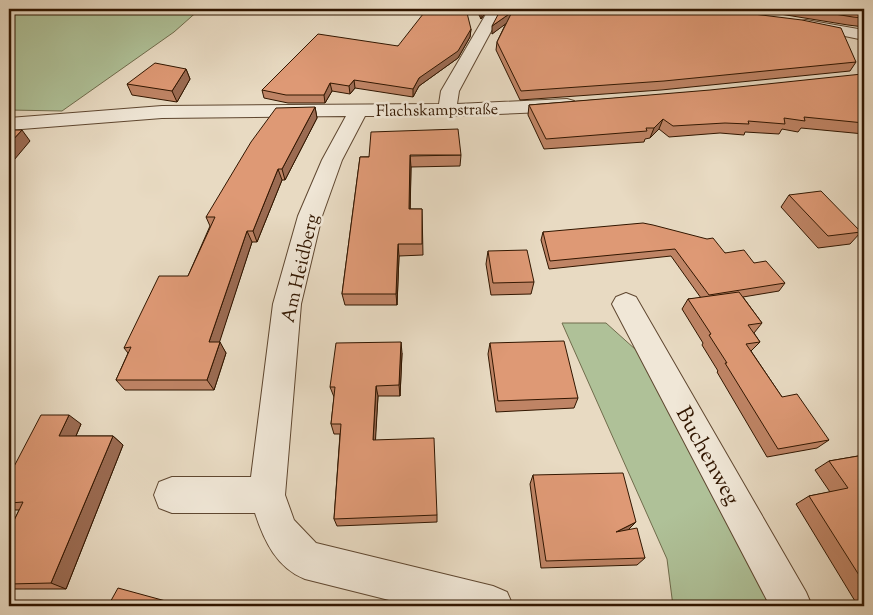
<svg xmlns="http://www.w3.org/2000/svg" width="873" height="615" font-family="'Sorts Mill Goudy',serif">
	<rect width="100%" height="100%" fill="#e8dac2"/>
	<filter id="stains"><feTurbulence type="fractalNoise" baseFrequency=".004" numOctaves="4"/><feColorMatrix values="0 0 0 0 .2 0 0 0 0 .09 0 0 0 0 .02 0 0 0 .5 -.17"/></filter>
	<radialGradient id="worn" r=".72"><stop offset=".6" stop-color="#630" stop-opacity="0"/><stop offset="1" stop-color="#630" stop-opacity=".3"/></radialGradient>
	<path fill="#afc198" stroke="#706c4c" d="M9 9H200L174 32 62 111 9 110Z
		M562 323H606L645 358 773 599 769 606H673L667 559Z"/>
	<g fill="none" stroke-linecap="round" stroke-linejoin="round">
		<g stroke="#5f4730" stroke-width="2">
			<path id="street" d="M489 9H503L459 91 457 104 567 99 574 101 576 105 574 109 567 111 447 116H365L342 160 322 216 301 304 285 495 294 520 316 543 493 586 507 592 513 606H413L305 579C277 568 264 541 255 513H172L159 508 154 495 159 482 172 477H251L273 304 298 216 322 160 346 116 162 118 9 130V118L162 106 439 104 441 91Z
				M806 20 864 30V40L801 27 799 24 801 21Z
				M626 293 636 297 806 592 812 606H770L612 304 616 297Z"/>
		</g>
		<use href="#street" fill="#f0e7d7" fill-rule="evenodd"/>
	</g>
	<path fill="#bf8465" stroke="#311600" d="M476 9H488L481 19Z
		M501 9 856 62 850 71 661 90 520 100 496 50 497 42 506 23 492 34Z
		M749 9H864V27L848 25Z
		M471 29 470 37 458 58 419 86 413 97 355 88 350 94 332 91 325 103H288L264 98 262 90 398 46Z
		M186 69 190 79 177 102 132 95 127 84Z
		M864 79V134L801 128 798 132 782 129 779 134 745 132 744 135 720 133 669 137 659 129 650 138 645 139 644 142 544 149 528 115 529 105Z
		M315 107 317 118 285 180H282L257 242H252L219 342 226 353 214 390H125L116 380 128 353 124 348 188 276 210 226 206 217Z
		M461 155 460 166 411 167 410 209H422L423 255 399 256 397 305H345L342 294 360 157Z
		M789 195 861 232 850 244 818 248 781 207Z
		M543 232 725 253 754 263 785 283 779 291 743 297 762 323 754 333 760 342 751 351 782 397 829 440 817 448 767 457 717 372 718 371 702 345 703 343 682 309 688 299 701 298 671 256 549 269 541 240Z
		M488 251 534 282 531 294 491 295 486 264Z
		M490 343 578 398 574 408 496 412 488 354Z
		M402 353 400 396H378L375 440 437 515V522L337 526 334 519 340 434H334L331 424 334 397 330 387Z
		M81 424 76 436H113L123 445 66 589H9V531L19 510H9V476Z
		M864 455V606H858L796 504 809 496 830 492 815 470 829 461Z
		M533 475 636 522 627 530 645 558 637 565 541 568 530 484Z"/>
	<path fill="#9b6b52" stroke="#311600" d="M483 9H488L481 19V11Z
		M512 12 511 20 492 34V26Z
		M471 29 470 37 458 58 419 86 413 97V89L419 78Z
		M186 69 190 79 177 102 172 91Z
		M354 80 355 88 350 94 349 86Z
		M330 83 332 91 325 103 324 95Z
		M315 107 317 118 285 180 282 169Z
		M663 119 659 129 650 138 654 128Z
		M22 130 30 141 9 166V144Z
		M410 155 411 167 410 220 409 209Z
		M278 169 282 180 257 242 253 231Z
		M247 231 252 242 216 353 209 342Z
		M398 244 399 256 397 305 396 294Z
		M220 342 226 353 214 390 207 380Z
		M401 342 402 353 400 396 399 385Z
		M376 386 378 396 375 449 373 440Z
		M69 415 81 424 72 445 59 436Z
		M113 436 123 445 66 589 51 583Z
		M636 522 628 530 609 539 616 532Z"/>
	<path fill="#de9975" stroke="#311600" d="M427 9H466L471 29 458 51 419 78 413 89 354 80 349 86 330 83 324 95H286L262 90 318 34 398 46Z
		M501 9H713L802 20 841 28 856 62 664 81 521 91 497 42 512 12 492 26Z
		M804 9H864V18L853 17Z
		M155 63 186 69 172 91 127 84Z
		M862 74 864 79V123L804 117 805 121 784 118 785 124 748 121 749 124 725 123 673 126 663 119 654 128H646L647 131 546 139 529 105 710 90Z
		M315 107 282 169H278L253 231H247L209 342H220L207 380H116L131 347 124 348 159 276H188L215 217H206L251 142 276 108Z
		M458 129 461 155H410L409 209H422V244H398L396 294H342L360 157H369L371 132Z
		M9 130H22L9 144Z
		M821 191 861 232 828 236 789 195Z
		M643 223 653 225 707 239 713 238 725 253 744 250 754 263 766 261 785 283 709 295 675 249 550 261 543 232Z
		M527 250 534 282 493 283 488 251Z
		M739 292 762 323 748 325 760 342 746 344 782 397 797 394 829 440 778 449 725 363H727L709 335 711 334 688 299Z
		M564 341 578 398 498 401 490 343Z
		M401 342 399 385 376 386 373 440 434 438 437 515 334 519 341 424H331L335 387H330L336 343Z
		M41 415H69L59 436H113L51 583 9 584V531L23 502 9 503V476Z
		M864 455V583L809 496 848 488 829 461Z
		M623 473 636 522 616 532 637 528 645 558 546 561 533 475Z
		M118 588 184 606H108Z"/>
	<g text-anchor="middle" stroke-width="5" stroke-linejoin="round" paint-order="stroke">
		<g font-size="16" fill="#311600" stroke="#f0e7d7">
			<text transform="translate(437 109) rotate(-1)" y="6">Flachskampstraße</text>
		</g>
		<g font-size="19" fill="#311600" stroke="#f0e7d7">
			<text transform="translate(299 268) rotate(-77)" y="7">Am Heidberg</text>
		</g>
		<g font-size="22" fill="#311600" stroke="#f0e7d7">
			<text transform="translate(709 455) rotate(61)" y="8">Buchenweg</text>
		</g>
	</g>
	<rect width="873" height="615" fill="none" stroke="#e8dac2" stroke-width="30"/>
	<rect x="10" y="10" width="853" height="595" fill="none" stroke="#311600" stroke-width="2.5"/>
	<rect x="15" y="15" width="843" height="585" fill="none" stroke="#311600"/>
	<rect width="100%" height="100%" filter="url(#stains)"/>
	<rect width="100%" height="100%" fill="url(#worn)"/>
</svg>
